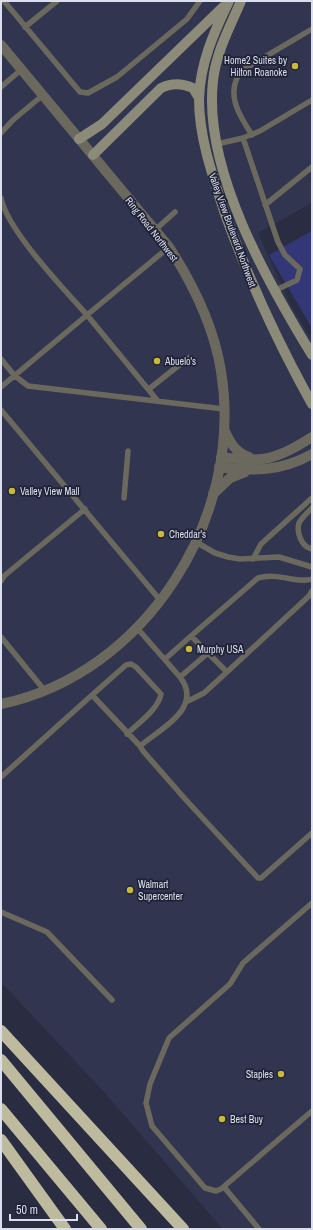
<svg xmlns="http://www.w3.org/2000/svg" width="313" height="1230" font-family="'Archivo Narrow',sans-serif">
	<rect width="100%" height="100%" fill="#2a2d42"/>
	<path fill="#313550" d="M1 1H312V203L258 233 290 304 312 340V1229H223L104 1092 1 982Z"/>
	<path fill="#343777" d="M312 231V328L269 255Z"/>
	<g fill="none" stroke-linecap="round" stroke-linejoin="round">
		<path stroke="#6b695e" stroke-width="5.5" d="M4 1 80 92 88 93 117 77 187 19 200 1
			M25 27 57 1
			M1 87 22 69
			M1 133 13 120 43 95
			M252 135C239 115 225 94 241 71L312 29
			M243 138 278 242 285 255 300 269 297 280 274 291
			M217 144 243 138 260 131 312 100
			M1 198C7 230 64 289 87 315L1 387
			M265 205 312 167
			M155 230 175 212
			M1 359 14 375 28 386 224 409
			M149 389 188 358
			M157 400 87 315 169 247
			M1 410 160 600
			M124 498 128 451
			M312 508C308 512 302 517 299 523 296 533 302 547 312 549
			M196 542 215 553 228 557 240 559 279 557 312 567
			M253 559 261 544 312 498
			M1 581 4 576 85 509
			M137 628 180 677C204 708 160 729 140 746L143 751 186 800 258 878H261L312 833
			M1 637 45 691
			M165 659 191 636
			M227 672 309 596 312 591
			M180 677 208 653
			M188 701 204 693 227 672 191 636 258 578C278 572 298 584 312 579
			M127 734C138 723 158 710 161 694L136 667 131 664 126 665 92 695 140 746
			M1 777 92 695
			M312 903 243 963 230 984 169 1038 150 1084 146 1103 152 1126 205 1188 216 1191 221 1189 312 1111
			M1 912 47 932 112 1000
			M224 1187 259 1229"/>
		<path stroke="#6b695e" stroke-width="10" d="M1 45 169 247C193 284 214 327 221 371 245 516 146 674 1 704
			M224 429C230 443 235 452 249 457
			M221 457C262 463 277 460 312 437
			M219 467C252 472 282 471 312 454
			M213 494 230 478 245 472"/>
		<path stroke="#8c8a78" stroke-width="10" d="M229 1C214 32 200 63 199 99 199 138 213 177 225 214 249 280 278 343 312 404
			M241 1C230 27 216 52 213 81 203 170 267 281 312 355
			M79 139 102 124 223 7
			M93 155 161 88C172 83 181 83 193 88L199 98"/>
		<path stroke="#bdba9e" stroke-width="12" d="M1 1031 183 1229
			M1 1060 141 1229
			M1 1109 101 1229
			M1 1140 65 1229"/>
	</g>
	<g fill="#cbba39" stroke="#202337" stroke-width="1.5">
		<circle cx="295" cy="66" r="4"/>
		<circle cx="157" cy="361" r="4"/>
		<circle cx="12" cy="491" r="4"/>
		<circle cx="161" cy="534" r="4"/>
		<circle cx="189" cy="649" r="4"/>
		<circle cx="130" cy="890" r="4"/>
		<circle cx="281" cy="1074" r="4"/>
		<circle cx="222" cy="1119" r="4"/>
	</g>
	<g text-anchor="middle" stroke-width="3.5" stroke-linejoin="round" paint-order="stroke">
		<g font-size="10" fill="#dbdeec" stroke="#202337" text-anchor="start">
			<text x="287" y="64" text-anchor="end">Home2 Suites by<tspan x="287" dy="12">Hilton Roanoke</tspan></text>
			<text x="165" y="365">Abuelo's</text>
			<text x="20" y="495">Valley View Mall</text>
			<text x="169" y="538">Cheddar's</text>
			<text x="197" y="653">Murphy USA</text>
			<text x="138" y="888">Walmart<tspan x="138" dy="12">Supercenter</tspan></text>
			<text x="273" y="1078" text-anchor="end">Staples</text>
			<text x="230" y="1123">Best Buy</text>
		</g>
		<g font-size="10" fill="#dbdeec" stroke="#202337">
			<text transform="translate(152 229) rotate(52)" y="4">Ring Road Northwest</text>
			<text transform="translate(233 230) rotate(70)" y="4">Valley View Boulevard Northwest</text>
		</g>
	</g>
	<rect width="313" height="1230" fill="none" stroke="#dbdeec" stroke-width="4"/>
	<path d="M10 1214v6h67v-6" fill="none" stroke="#dbdeec" stroke-width="2"/>
	<text x="16" y="1214" font-size="12" fill="#dbdeec" stroke="#202337" stroke-width="3" paint-order="stroke">50 m</text>
</svg>
